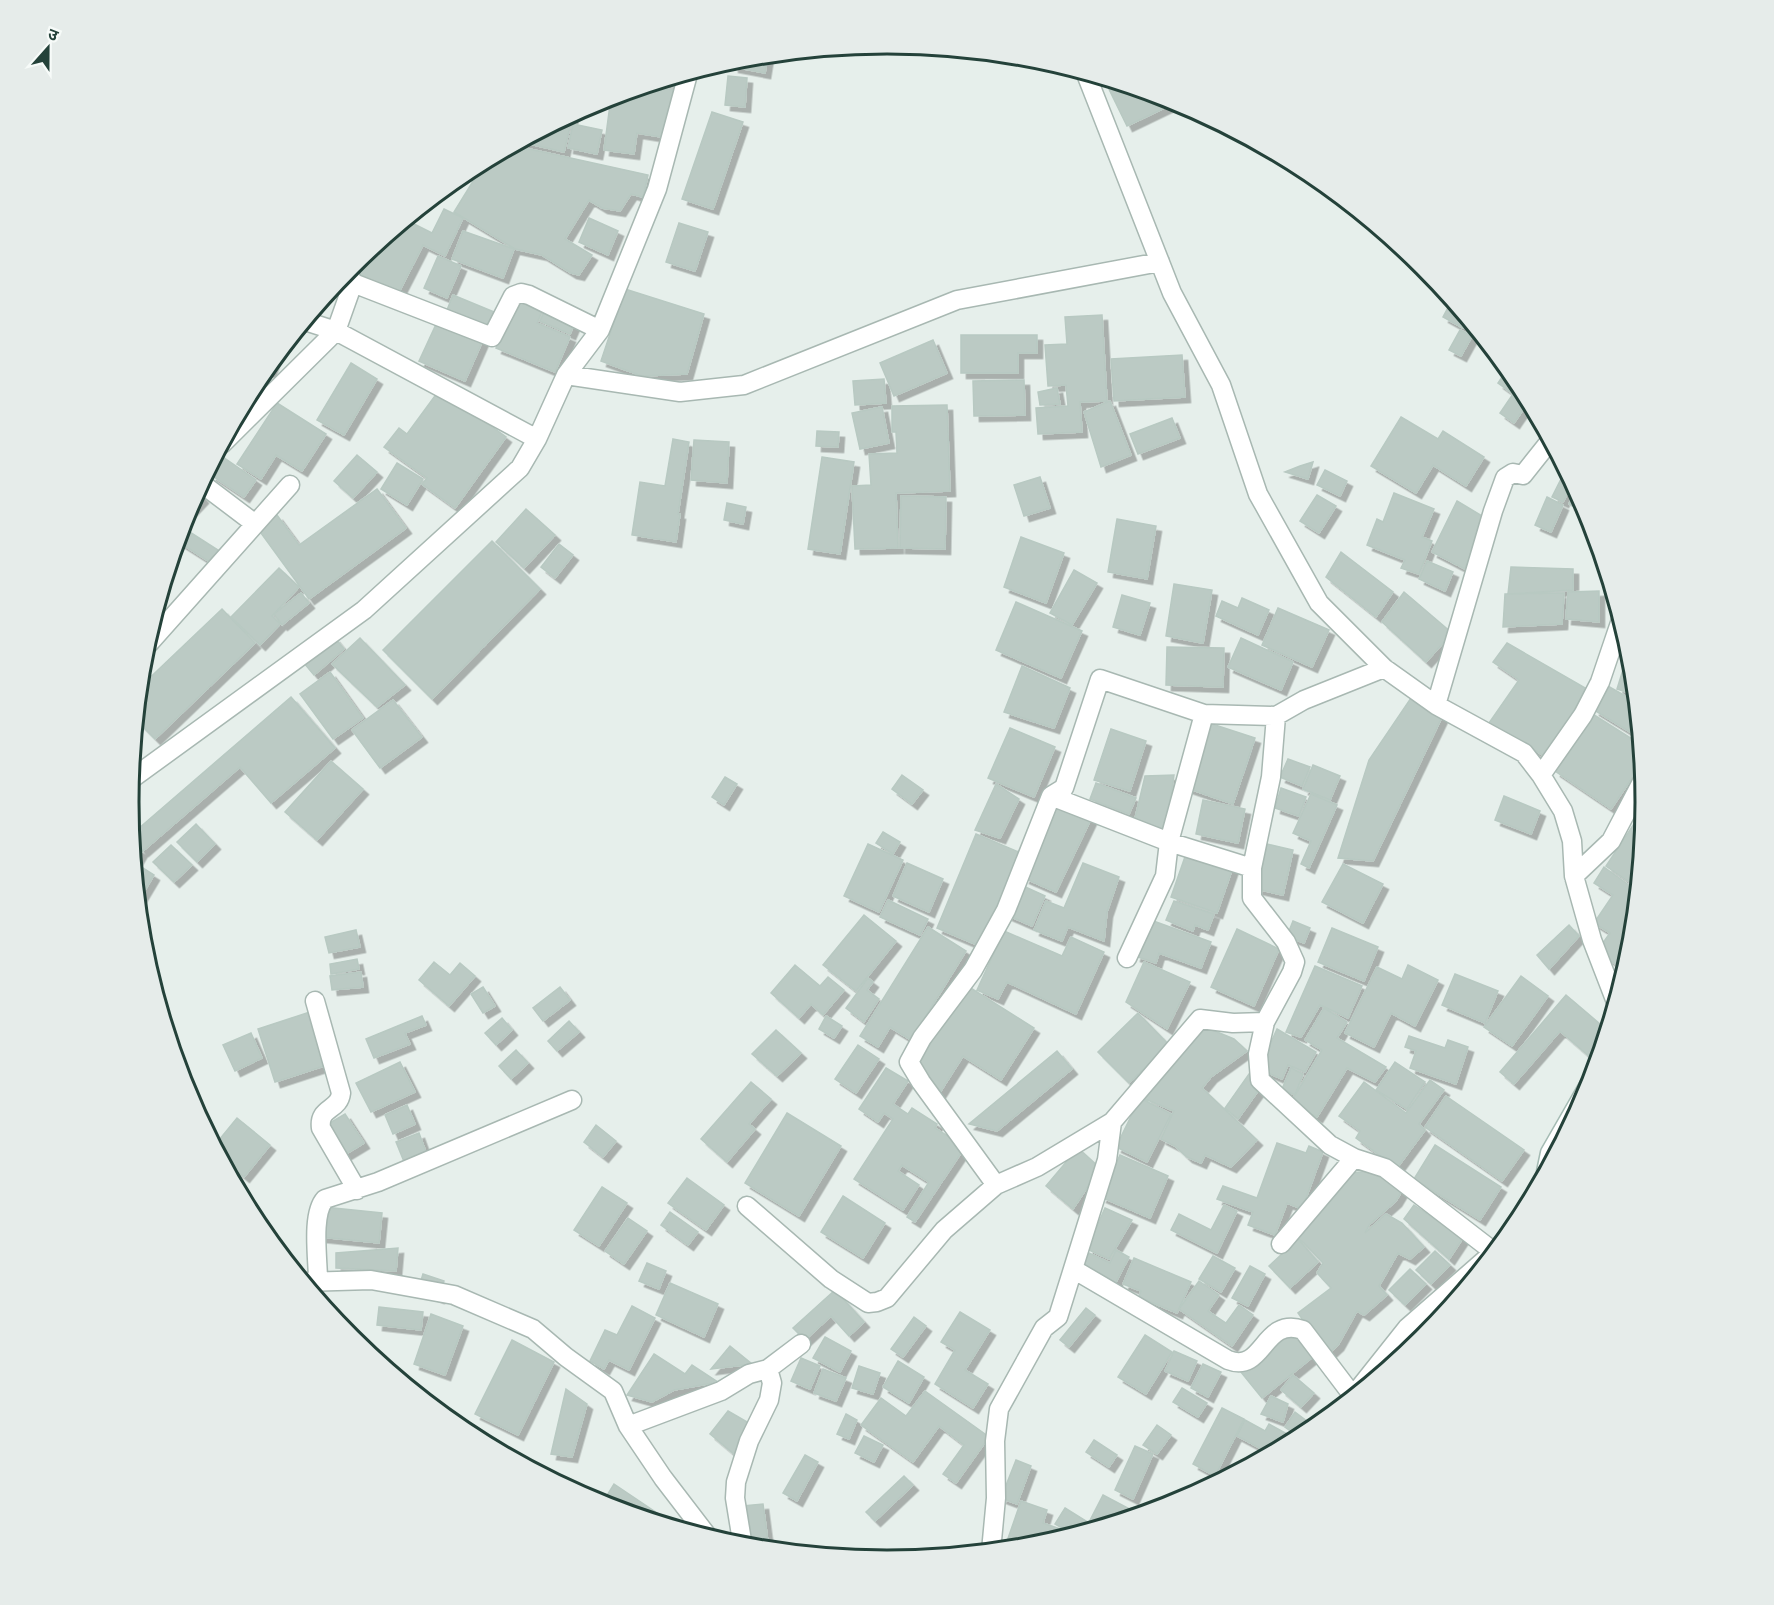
<svg xmlns="http://www.w3.org/2000/svg" width="1774" height="1605" font-family="Montserrat,'Noto Sans Devanagari',sans-serif">
	<defs>
		<filter id="shadow"><feDropShadow dx="5.5" dy="5.5" stdDeviation="0" flood-color="#0004"/></filter>
	</defs>
	<rect width="100%" height="100%" fill="#e6efeb"/>
	<path fill="#bbcac4" stroke="#b8c9c2" stroke-width="1.5" filter="url(#shadow)" d="M768 55 765 73 733 67 734 60Z
		M728 76 747 78 745 107 725 105Z
		M677 77 675 87 656 83Z
		M1104 79 1171 99 1173 104 1127 126Z
		M646 86 674 90 667 138 637 133 634 154 604 150 611 97Z
		M712 112 743 122 713 209 682 199Z
		M573 114 564 152 521 142Z
		M573 124 602 130 597 154 568 148Z
		M516 146 648 175 643 197 631 194 620 211 602 208 589 200 565 239 592 255 579 275 571 273 542 255 515 249 454 212 486 160 501 152 509 157Z
		M444 209 463 218 445 256 423 245 398 294 354 271 361 257 406 220 432 233Z
		M589 218 618 231 608 255 579 242Z
		M679 223 708 232 695 271 666 262Z
		M463 231 514 249 503 278 452 259Z
		M438 256 461 266 447 298 424 288Z
		M625 289 704 314 687 374 642 376 601 361Z
		M453 295 494 312 486 332 445 315Z
		M517 298 543 309 537 323 570 337 555 372 496 348Z
		M1451 302 1468 320 1463 328 1443 317Z
		M544 312 574 325 570 334 540 321Z
		M1102 315 1107 401 1080 402 1082 432 1038 434 1036 408 1068 406 1066 385 1048 386 1045 345 1067 344 1065 317Z
		M438 320 483 340 465 381 419 361Z
		M1460 330 1472 336 1461 356 1449 350Z
		M961 335H1037V353H1018V373H961Z
		M933 340 947 373 894 396 880 363Z
		M1182 355 1185 397 1114 401 1111 359Z
		M275 358 270 372 264 371Z
		M351 363 377 379 344 435 317 420Z
		M1508 368 1518 381 1529 401 1514 423 1500 413 1513 394 1498 383Z
		M884 379 886 403 855 405 853 381Z
		M1024 380 1025 415 974 416 973 381Z
		M1057 388 1060 404 1040 405 1038 392Z
		M440 389 506 437 455 508 422 484 427 478 384 447 399 428 407 434Z
		M1110 401 1131 455 1101 467 1084 412Z
		M277 403 326 434 302 471 276 455 261 479 237 464Z
		M947 405 950 491 896 493 898 548 855 549 852 486 871 485 869 454 897 453 896 432H892V406Z
		M882 407 889 443 860 449 852 413Z
		M1401 417 1438 439 1443 431 1484 457 1466 486 1433 465 1416 493 1371 466Z
		M1172 418 1180 438 1138 454 1130 434Z
		M817 431 839 432 838 447 816 446Z
		M673 439 689 442 678 514H680L676 542 632 535 640 482 665 486Z
		M694 440 729 442 727 483 691 480Z
		M357 455 377 472 353 498 334 481Z
		M223 457 256 480 244 497 211 475Z
		M822 457 854 462 840 554 808 549Z
		M1313 462 1308 479 1285 472 1300 466Z
		M397 463 423 479 407 505 381 489Z
		M1325 470 1347 481 1340 496 1317 485Z
		M1040 477 1050 508 1024 516 1014 485Z
		M1562 477 1573 483 1563 502 1552 497Z
		M377 489 406 528 309 599 258 529 277 515 299 545Z
		M197 491 203 498 184 518 186 512Z
		M1394 493 1434 509 1422 537 1432 541 1419 574 1401 568 1405 560 1367 545 1377 519 1383 522Z
		M1575 493 1579 495 1589 516 1569 504Z
		M1317 495 1336 506 1319 533 1300 521Z
		M901 496 946 497 945 549 900 548Z
		M1547 497 1563 505 1551 532 1535 525Z
		M1457 501 1484 517 1465 569 1432 552Z
		M727 503 746 507 743 524 724 520Z
		M526 509 555 535 524 568 496 542Z
		M1117 519 1156 526 1147 579 1108 572Z
		M185 529 221 552 213 564 177 541Z
		M1021 537 1064 553 1046 603 1004 587Z
		M492 541 540 589 432 699 383 650Z
		M559 544 573 555 555 578 541 567Z
		M1341 552 1393 592 1376 617 1326 577Z
		M1427 561 1453 572 1445 591 1419 579Z
		M1511 567 1573 569V590L1508 594Z
		M279 568 299 587 272 616 280 624 260 645 231 617Z
		M1074 570 1097 583 1072 625 1050 613Z
		M1174 584 1212 590 1203 643 1166 636Z
		M1599 591V622L1566 619 1568 592Z
		M1404 592 1452 633 1426 662 1382 622Z
		M301 593 309 603 282 625 274 614Z
		M1564 593 1562 624 1503 627 1505 594Z
		M1122 595 1150 603 1140 635 1113 627Z
		M1242 598 1269 610 1258 635 1216 616 1222 601 1238 608Z
		M1016 602 1082 631 1061 678 996 650Z
		M1278 608 1329 630 1312 667 1262 645Z
		M222 609 255 643 155 739 136 720 139 688Z
		M334 637 344 649 314 675 304 663Z
		M360 638 405 685 377 707 332 664Z
		M1241 638 1293 662 1281 690 1228 667Z
		M1627 638 1631 653 1624 652Z
		M1507 643 1587 689 1546 757 1489 723 1519 680 1493 662Z
		M1167 647 1224 648 1223 687 1166 685Z
		M1626 660 1632 662 1635 695 1617 689Z
		M1022 666 1070 688 1054 728 1004 712Z
		M330 672 363 718 333 739 300 694Z
		M1606 685 1636 702 1640 738 1594 710Z
		M1413 695 1442 717 1373 861 1338 858 1369 760Z
		M291 697 335 748 271 803 240 767 143 851 131 838V835Z
		M393 700 422 737 380 768 352 730Z
		M1591 713 1640 744 1642 763 1611 809 1555 771Z
		M1209 723 1255 738 1233 804 1187 788Z
		M1010 728 1055 747 1034 797 988 778Z
		M1111 729 1146 741 1130 791 1094 780Z
		M1288 759 1310 767 1302 786 1280 777Z
		M331 761 363 789 317 840 285 812Z
		M1313 765 1340 776 1330 800 1303 789Z
		M902 775 923 790 912 804 892 789Z
		M1174 775 1166 829 1134 823 1145 776Z
		M725 777 737 784 724 805 712 797Z
		M1096 783 1136 798 1129 814 1090 799Z
		M996 784 1019 799 1000 838 975 830Z
		M1281 788 1306 797 1299 816 1275 808Z
		M1311 794 1337 805 1309 868 1301 864 1311 841 1293 833Z
		M1504 796 1540 811 1531 834 1495 820Z
		M1203 800 1245 809 1238 843 1196 834Z
		M1053 801 1092 817 1056 892 1024 878Z
		M1646 806 1638 888 1606 866Z
		M196 824 215 844 197 862 177 842Z
		M883 832 900 842 893 854 876 843Z
		M976 834 1021 853 991 927 980 946 937 928Z
		M868 844 903 860 879 912 844 896Z
		M1267 844 1293 850 1283 895 1257 889Z
		M132 845 142 851 135 863 154 875 138 902Z
		M171 845 192 865 174 882 153 862Z
		M1187 851 1233 867 1217 913 1171 897Z
		M907 863 943 879 929 912 893 896Z
		M1083 863 1119 877 1107 912 1104 941 1068 927 1062 941 1034 930 1046 901 1064 908Z
		M1343 864 1383 884 1363 923 1322 902Z
		M1604 867 1637 891 1632 946 1618 966 1597 951 1610 933 1594 923 1613 895 1594 883Z
		M1021 885 1045 896 1032 926 1007 915Z
		M888 900 928 919 920 935 880 917Z
		M1174 901 1214 914 1208 930 1195 925 1193 931 1166 920Z
		M864 915 896 941 856 991 823 965Z
		M1148 919 1211 942 1201 968 1159 953 1156 963 1135 956Z
		M1293 921 1310 928 1304 943 1287 936Z
		M1569 925 1579 936 1549 969 1537 955Z
		M928 927 966 951 911 1040 890 1027 878 1047 860 1036Z
		M1332 928 1378 947 1364 981 1318 962Z
		M1237 929 1279 949 1254 1006 1211 987Z
		M356 930 360 947 329 953 325 937Z
		M1004 931 1062 956 1071 937 1104 952 1076 1014 1007 982 998 999 977 990Z
		M357 959 359 969 331 974 330 964Z
		M434 962 450 975 460 963 475 976 449 1006 419 980Z
		M1144 962 1190 982 1167 1029 1126 1002Z
		M795 965 820 986 828 977 844 990 823 1015 811 1004 799 1018 771 993Z
		M1408 965 1438 980 1415 1026 1391 1013 1374 1047 1345 1033 1377 967 1402 979Z
		M1315 966 1362 986 1348 1018 1320 1005 1301 1037 1286 1032Z
		M361 972 363 987 332 990 330 976Z
		M1455 974 1498 991 1485 1023 1442 1005Z
		M1521 976 1548 996 1512 1046 1484 1027Z
		M868 978 873 982 867 990 879 999 864 1022 846 1008Z
		M483 987 495 1006 483 1013 471 994Z
		M560 987 570 1000 543 1021 533 1008Z
		M969 987 1034 1028 1001 1080 963 1056 939 1094 916 1064Z
		M1566 995 1607 1030 1604 1041 1590 1057 1560 1031 1514 1084 1500 1072Z
		M1324 1008 1347 1022 1337 1038 1386 1067 1375 1082 1347 1068 1317 1117 1291 1102 1322 1050 1305 1040Z
		M313 1011 330 1064 275 1082 258 1029Z
		M1138 1013 1169 1045 1129 1083 1098 1052Z
		M422 1016 426 1025 405 1033 410 1044 374 1058 366 1039Z
		M826 1016 842 1026 834 1038 819 1029Z
		M502 1018 512 1030 496 1045 485 1033Z
		M569 1021 579 1032 557 1051 548 1041Z
		M1205 1027 1234 1039 1247 1051 1211 1077 1202 1088 1257 1140 1231 1167 1205 1155 1201 1163 1187 1157 1175 1146 1161 1139 1174 1111 1145 1099 1150 1087Z
		M1277 1029 1316 1052 1305 1072 1288 1065 1282 1079 1259 1069Z
		M776 1030 801 1053 777 1076 752 1054Z
		M251 1033 262 1058 235 1071 223 1045Z
		M1409 1036 1445 1048 1448 1040 1468 1047 1456 1084 1410 1068 1416 1051 1405 1047Z
		M858 1045 879 1059 856 1093 835 1079Z
		M516 1050 528 1063 511 1079 499 1066Z
		M1057 1051 1072 1069 997 1131 969 1124Z
		M400 1062 415 1092 371 1112 356 1083Z
		M1395 1062 1425 1082 1407 1109 1376 1090Z
		M886 1068 908 1081 893 1104 908 1114 912 1108 937 1124 935 1128 965 1147 915 1222 907 1217 929 1182 902 1165 898 1171 919 1185 903 1210 854 1179 893 1119 884 1113 878 1122 859 1109Z
		M1291 1068 1303 1074 1295 1095 1282 1089Z
		M1249 1074 1263 1084 1238 1119 1225 1108Z
		M1430 1080 1444 1090 1419 1124 1425 1130 1397 1168 1356 1138 1360 1131 1339 1116 1364 1082 1406 1113Z
		M751 1082 771 1099 749 1124 755 1129 727 1162 701 1139Z
		M1446 1096 1524 1150 1502 1181 1425 1127Z
		M1140 1098 1171 1114 1147 1162 1116 1147Z
		M407 1105 415 1124 393 1134 385 1115Z
		M787 1113 841 1146 799 1216 745 1183Z
		M345 1114 364 1143 341 1157 323 1127Z
		M237 1118 270 1145 244 1177 220 1157 214 1146Z
		M596 1125 616 1141 603 1157 584 1142Z
		M419 1133 427 1155 405 1164 396 1142Z
		M1277 1143 1306 1153 1309 1146 1323 1152 1302 1209 1287 1203 1275 1235 1248 1225 1253 1212 1217 1199 1223 1186 1257 1198Z
		M1435 1145 1501 1187 1480 1220 1414 1179Z
		M1078 1148 1100 1168 1073 1209 1046 1186Z
		M1120 1155 1168 1176 1150 1218 1101 1197Z
		M1379 1170 1405 1186 1396 1201 1369 1225 1365 1233 1386 1214 1402 1223 1424 1247 1410 1259 1398 1253 1379 1286 1387 1295 1364 1315 1357 1311 1338 1345 1327 1355 1298 1313 1331 1288 1317 1273 1323 1263 1303 1242 1295 1237 1351 1173Z
		M687 1178 724 1205 706 1230 668 1203Z
		M602 1187 627 1203 599 1246 574 1230Z
		M843 1196 885 1223 863 1258 821 1232Z
		M1224 1205 1237 1211 1217 1253 1171 1230 1179 1214 1211 1230Z
		M1414 1205 1463 1238 1449 1259 1404 1219Z
		M324 1207 382 1213 379 1243 321 1237Z
		M1105 1208 1132 1220 1109 1259 1087 1249Z
		M670 1212 698 1232 688 1245 661 1225Z
		M628 1218 647 1231 624 1264 605 1251Z
		M1298 1239 1318 1262 1290 1288 1269 1266Z
		M398 1248 396 1271 336 1268V1253Z
		M1116 1250 1129 1257 1115 1284 1082 1267 1089 1253 1110 1263Z
		M1435 1251 1450 1265 1431 1284 1416 1270Z
		M1213 1256 1235 1268 1221 1292 1199 1279Z
		M1134 1258 1191 1282 1177 1313 1139 1297 1141 1291 1123 1284Z
		M647 1263 666 1271 659 1289 639 1281Z
		M1250 1266 1265 1274 1248 1306 1232 1298Z
		M1410 1269 1426 1284 1405 1305 1389 1290Z
		M423 1274 444 1281 439 1298 418 1290Z
		M1199 1281 1219 1295 1208 1311 1226 1323 1239 1305 1253 1315 1232 1346 1179 1309Z
		M670 1283 718 1304 704 1337 656 1315Z
		M835 1290 864 1322 849 1336 831 1316 805 1340 793 1328Z
		M632 1306 655 1318 629 1370 609 1360 604 1369 590 1361 605 1330 617 1335Z
		M379 1307 423 1312 421 1330 377 1325Z
		M1086 1308 1095 1315 1069 1347 1060 1340Z
		M960 1312 990 1330 965 1370 988 1384 973 1408 935 1384 955 1350 941 1342Z
		M431 1314 463 1326 445 1375 414 1364Z
		M914 1317 926 1326 903 1357 891 1349Z
		M1293 1331 1314 1356 1262 1398 1241 1372Z
		M1145 1335 1172 1352 1146 1394 1118 1377Z
		M825 1337 851 1351 840 1372 813 1358Z
		M512 1340 554 1362 518 1435 475 1414Z
		M730 1346 752 1364 711 1369Z
		M1174 1351 1197 1361 1188 1381 1165 1371Z
		M654 1354 685 1374 692 1365 718 1382 674 1390 652 1402 627 1395Z
		M801 1358 820 1366 810 1389 791 1381Z
		M898 1361 924 1377 909 1403 883 1387Z
		M1203 1364 1221 1372 1208 1397 1191 1388Z
		M859 1366 880 1373 873 1394 852 1388Z
		M823 1369 846 1378 836 1401 814 1393Z
		M1293 1375 1314 1393 1301 1407 1281 1390Z
		M1182 1388 1207 1403 1198 1417 1173 1402Z
		M566 1389 587 1404 572 1457 551 1454Z
		M925 1391 989 1437 956 1483 943 1474 964 1445 939 1426 913 1462 861 1425 881 1398 906 1416Z
		M1271 1396 1288 1404 1283 1422 1261 1414Z
		M1222 1408 1244 1419 1215 1476 1193 1464Z
		M728 1411 749 1423 734 1454 710 1434Z
		M1295 1412 1316 1428 1300 1438 1285 1427Z
		M846 1414 857 1420 849 1439 837 1434Z
		M1245 1420 1265 1431 1269 1424 1296 1439 1294 1441 1271 1454 1237 1436Z
		M1157 1425 1171 1435 1157 1454 1143 1445Z
		M864 1436 883 1445 874 1462 855 1453Z
		M1094 1440 1117 1455 1109 1467 1086 1452Z
		M1135 1446 1153 1454 1133 1499 1115 1490Z
		M805 1455 818 1462 797 1501 783 1493Z
		M1016 1460 1031 1466 1017 1504 1001 1498Z
		M1220 1473 1228 1477 1215 1483Z
		M904 1476 913 1485 875 1521 866 1512Z
		M614 1484 672 1523 671 1526 601 1505Z
		M1103 1495 1141 1515 1084 1532Z
		M1021 1501 1047 1510 1043 1523 1063 1530 1060 1539 1035 1547 1004 1550Z
		M763 1504 769 1550 752 1548 743 1506Z
		M1065 1508 1086 1521 1079 1534 1074 1535 1055 1524Z
		M961 1548 971 1553 958 1555Z"/>
	<g fill="none" stroke-linecap="round" stroke-linejoin="round">
		<g stroke="#a8b8b2" stroke-width="21">
			<path id="street" d="M1086 74 1172 293 1221 385 1258 494 1319 603 1384 668 1436 705 1524 753 1541 775 1563 811 1572 841 1574 876 1592 940 1616 1002
				M353 283 492 337 513 296 521 293 529 295 600 330
				M305 321 336 331 353 283 347 269
				M566 375 680 392 744 385 957 300 1160 262
				M222 444 336 331 537 439
				M201 483 254 523
				M144 649 290 485
				M1384 668 1304 700 1276 716 1271 777 1252 868V898L1286 942 1295 962 1292 972 1265 1022 1258 1054 1260 1080 1330 1145 1354 1158 1385 1168 1494 1252 1500 1246
				M1436 705 1493 511 1505 478 1513 473 1523 475 1550 441
				M1541 775 1583 715 1600 682 1621 620
				M130 780 364 610 520 468 537 439 566 375 600 330 657 189 688 74
				M1051 796 1169 842 1204 714
				M1574 876 1611 841 1644 778
				M1127 958 1165 876 1169 842 1252 868
				M315 1001 341 1093C339 1111 318 1107 321 1128L357 1190
				M1265 1022 1233 1023 1200 1019 1112 1122 1107 1160 1073 1269 1228 1360C1265 1374 1262 1316 1303 1330L1353 1396 1407 1328 1494 1252
				M1112 1122 1037 1167 996 1185 921 1082 909 1062 922 1038 973 970 1006 910 1051 796 1064 788 1100 679 1204 714 1276 716
				M747 1206 831 1279 868 1303 877 1302 887 1298 944 1230 996 1185
				M1281 1244 1354 1158
				M318 1280C318 1260 311 1214 325 1199L378 1182 572 1100
				M303 1282 371 1280 454 1295 533 1329 566 1357 613 1391 628 1426 663 1478 709 1538
				M628 1426 721 1391 749 1374 768 1369 801 1344
				M743 1547 735 1498 736 1482 749 1441 769 1400 772 1383 768 1369
				M991 1551 996 1498 995 1441 999 1409 1044 1328 1058 1317 1073 1269"/>
		</g>
		<g stroke="#a4bbb3" stroke-width="21">
			<path id="secondary" d="M1546 1172 1550 1153 1592 1080"/>
		</g>
		<use href="#street" stroke="#fff" stroke-width="18"/>
		<use href="#secondary" stroke="#fff" stroke-width="18"/>
	</g>
	<path d="M0 0H1774V1605H0ZM139 802a748 748 0 1 1 1496 0a748 748 0 1 1-1496 0Z" fill="#e6ecea" fill-rule="evenodd"/>
	<path fill="none" stroke="#24423a" stroke-width="3" d="M139 802a748 748 0 1 1 1496 0a748 748 0 1 1-1496 0Z"/>
	<g transform="translate(48 48) rotate(21)" stroke="#f7fbf9" stroke-width="4.5" paint-order="stroke">
	<path d="M0-4.5L10 22L0 15L-10 22Z" fill="#24423a"/>
	<text y="-9" font-size="16" font-weight="bold" text-anchor="middle" fill="#24423a">उ</text>
	</g>
</svg>
